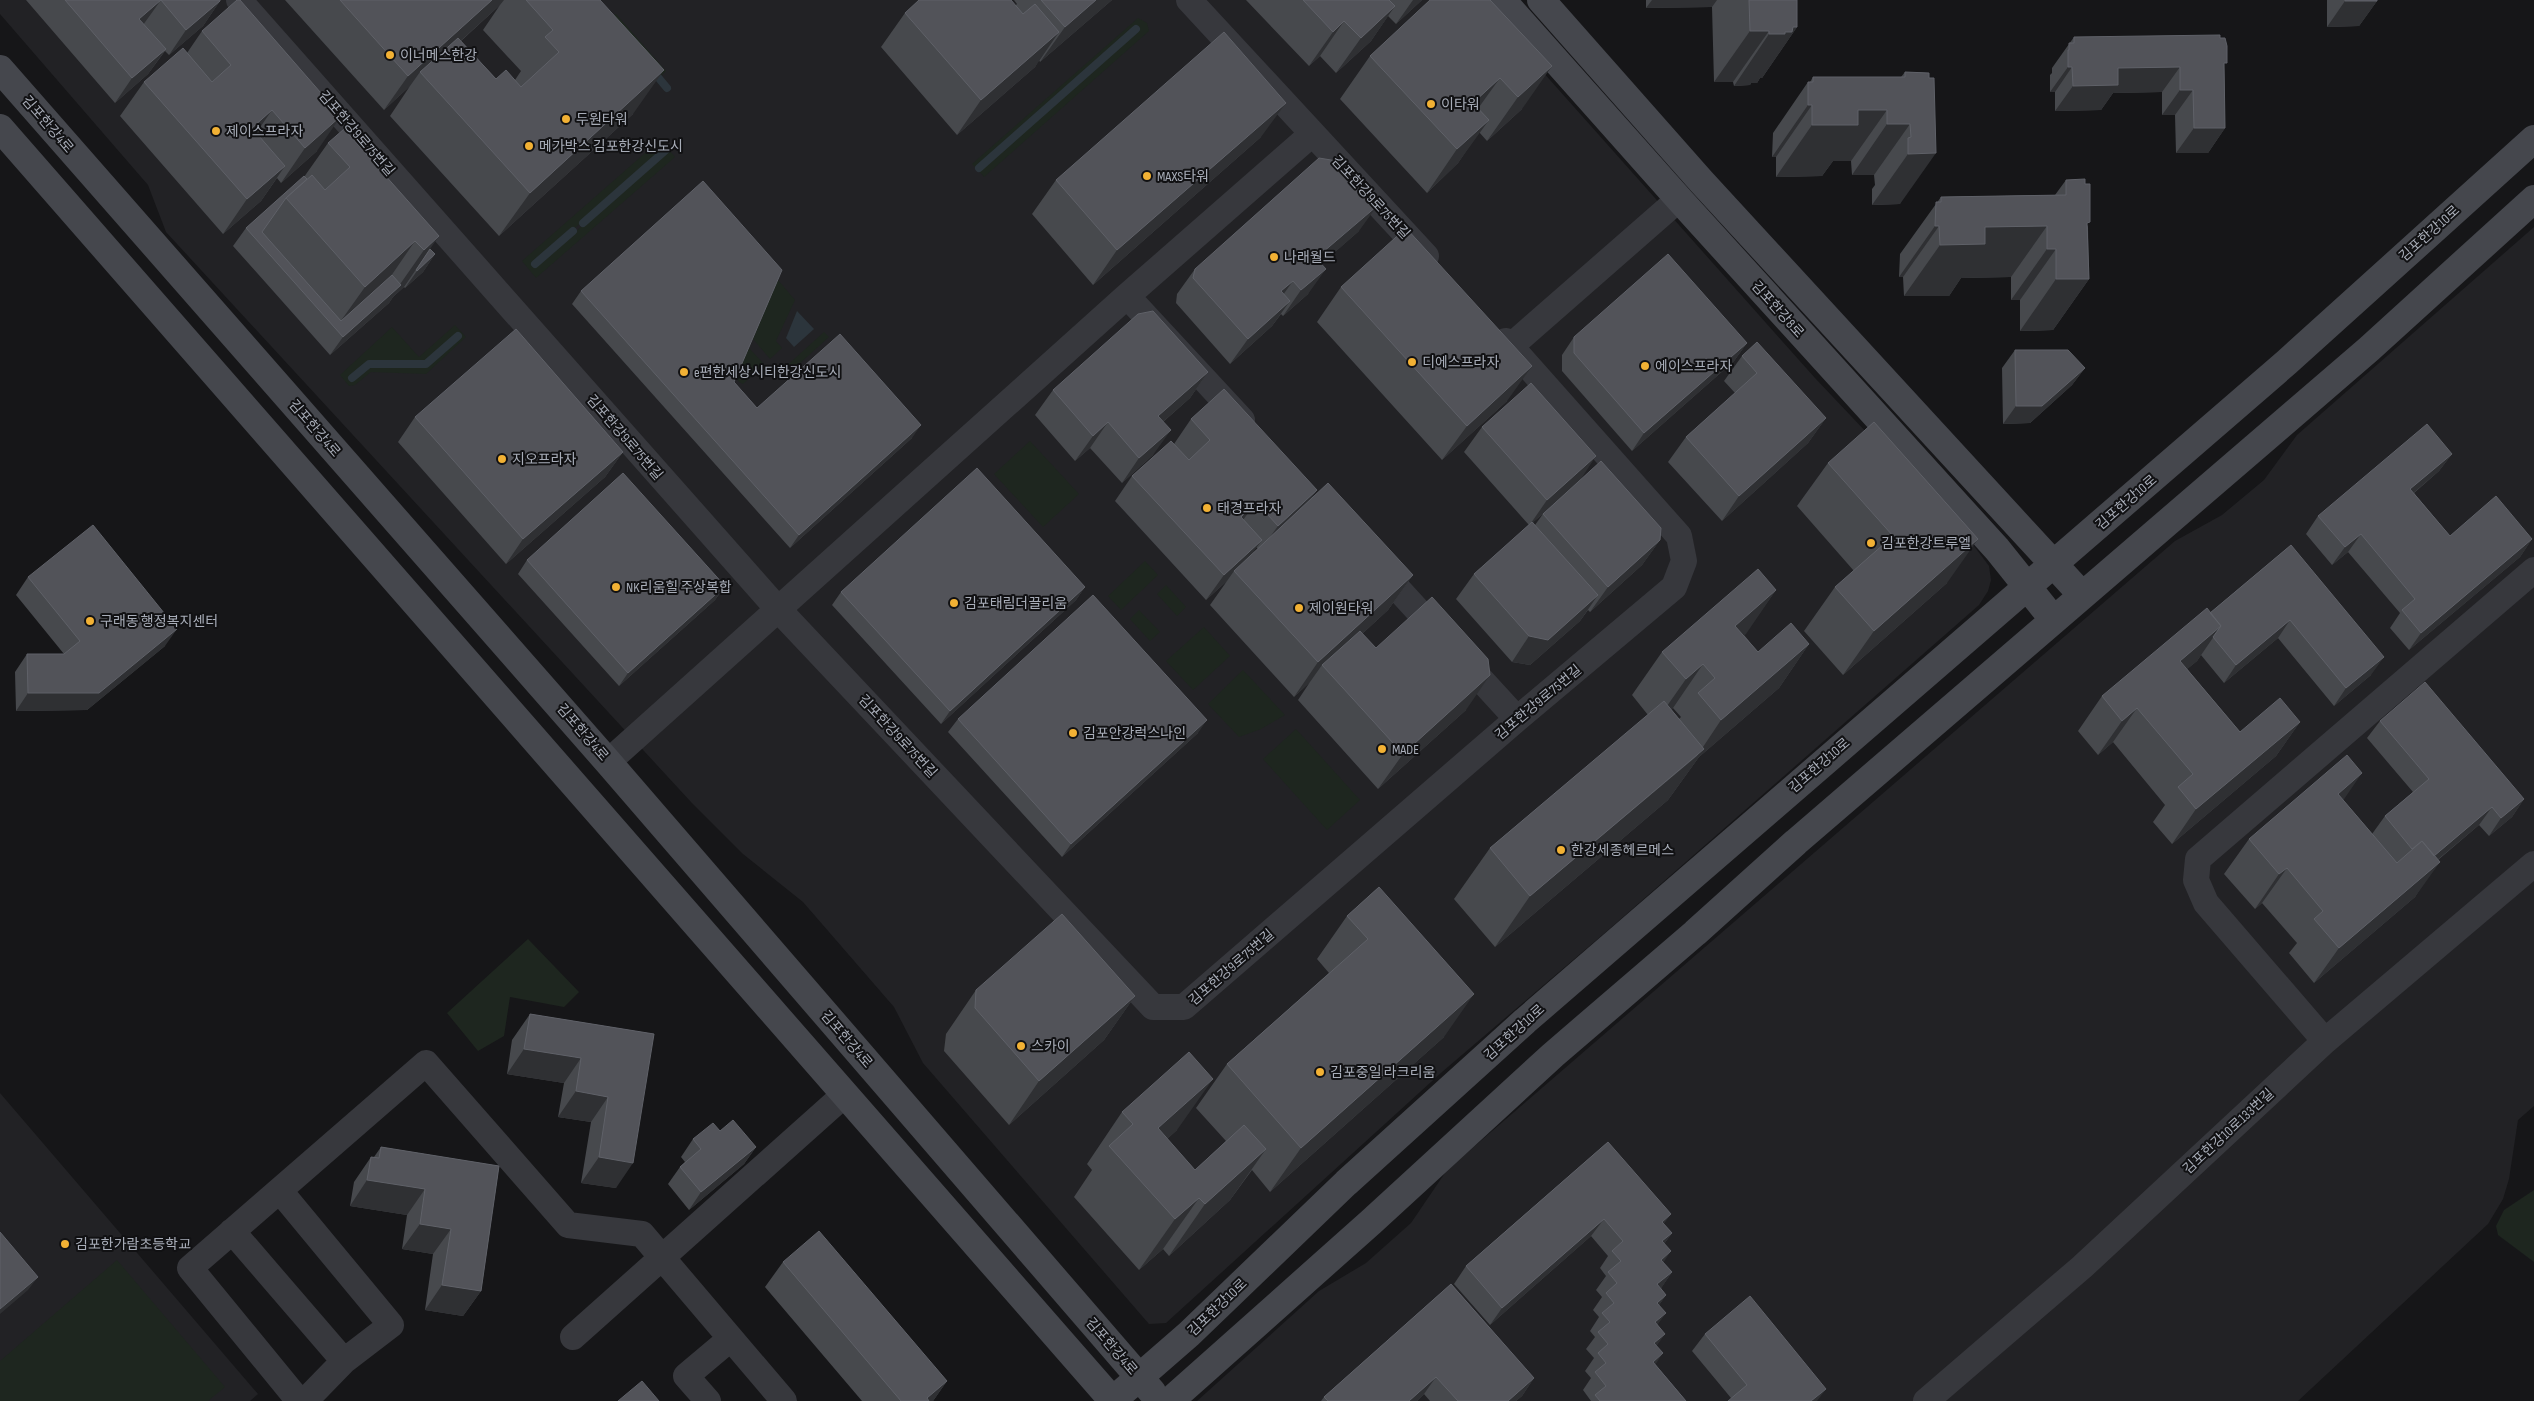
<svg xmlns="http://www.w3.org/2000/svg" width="2534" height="1401" font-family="'Sofia Sans Condensed','Noto Sans KR',sans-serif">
	<rect width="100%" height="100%" fill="#161618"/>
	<path fill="#222225" d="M0 0H1479L1815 378 1974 546 1989 566 1991 580 1988 591 1979 605 1614 925 1442 1072 1166 1323 1149 1324 923 1063 894 1007 803 902 743 854 691 802 166 232 148 185 0 14Z
		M2534 227V1106L2518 1120 2509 1179 2503 1199 2488 1224 2298 1401H1197L1319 1291 1366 1263 1411 1223 1447 1170 2175 541 2222 515 2264 480 2297 435Z
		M0 1093 258 1394 250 1401H0Z"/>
	<path fill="#1e261f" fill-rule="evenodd" d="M616 14 666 71 660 77 609 18Z
		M1138 18 1147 23 1149 31 984 177 979 171 1137 30 1136 29 976 168 972 164Z
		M660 140 667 147 534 264 535 267 669 150 675 157 536 278 522 261Z
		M778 280 795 300 776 341 782 348 770 359 753 339Z
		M455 325 466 337 426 374 371 372 355 385 349 386 340 375 392 327 419 357ZM457 335 426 365H369L351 378 368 363H426Z
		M824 332 829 337 787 375 782 370Z
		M749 348 764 364 743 384 739 382 736 377Z
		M1030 441 1079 494 1043 527 994 474Z
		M1145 561 1158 575 1121 610 1108 596Z
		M1166 585 1186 607 1177 616 1157 594Z
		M1139 610 1160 632 1150 641 1130 619Z
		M1204 627 1230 656 1193 690 1166 661Z
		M1243 670 1285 715 1261 729 1239 737 1208 704Z
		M1296 729 1360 800 1327 830 1263 759Z
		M528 939 579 992 564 1007 510 997 504 1036 478 1051 447 1013Z
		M2534 1190V1262L2498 1235 2496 1226 2504 1210Z
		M117 1260 225 1387 208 1401H0V1361Z"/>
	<path fill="#2c353c" d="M797 311 814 329 794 347 786 338Z"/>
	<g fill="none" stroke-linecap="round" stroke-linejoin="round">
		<path stroke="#2c353c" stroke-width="8" d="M652 70 667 88
			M979 168 1136 29
			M583 223 667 149
			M535 264 573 231
			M352 378 369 364H426L458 336"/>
		<path stroke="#37383d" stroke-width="26" d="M239 0 777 608 1153 1007H1184L1517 719 1674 587 1684 561 1679 536 1506 341
			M1189 0 1426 256
			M1127 296 1242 420
			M1511 346 1679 199
			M1377 566 1517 719
			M608 762 1127 296 1312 134
			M2325 1041 2206 903 2196 880 2198 859 2534 570
			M280 1191 391 1325 344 1361 305 1401
			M232 1231 344 1361
			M573 1337 844 1095
			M299 1401 190 1268 426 1063 568 1225 642 1234 784 1401
			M708 1401 686 1376 730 1339
			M1926 1401 2082 1267 2325 1041 2534 864"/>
		<path stroke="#45474d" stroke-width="28" d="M1502 0 1679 199 1997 549 2053 619
			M1541 0 1701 181 2082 595
			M0 69 608 762 1152 1392
			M0 128 1113 1401
			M1112 1401 1189 1334 1346 1183 1525 1021 2287 362 2534 139
			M1170 1401 1371 1222 1553 1055 1695 933 1796 842 2369 349 2534 199"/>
	</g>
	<path fill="#47494d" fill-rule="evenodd" d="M26 0H220V1L203 26 169 55 165 51 148 74 115 103Z
		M285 0H600L633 114 499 236 390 116 410 86 384 110ZM500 5 483 30 521 71 515 80 496 79 461 41Z
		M1014 0H1112L1040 62 1039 60 1035 67 957 135 881 47 905 13 1016 5 1017 4Z
		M1246 0H1422L1396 24 1388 16 1371 41 1336 73 1320 56 1309 66Z
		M1490 0 1522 109 1487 141 1479 132 1458 163 1427 193 1340 99 1370 56Z
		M1646 0H1797V27L1762 78H1760L1757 83H1751L1750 85 1734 86 1733 82H1714L1712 7 1646 8Z
		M2327 0H2377V1L2359 26 2327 27Z
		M202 31 317 151 281 183 277 178 261 201 223 234 120 116 144 82 187 53Z
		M2074 37 2224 67 2225 128 2208 153H2176L2175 115H2162V92L2113 93 2101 110 2055 111V92H2050V75L2052 73V68Z
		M1905 72 1929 73 1900 204 1872 205V189L1875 185 1874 175H1852L1851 161H1833L1822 176 1776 177V157H1772L1773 133 1808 82H1810L1813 77H1901Z
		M1261 137 1093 285 1032 214 1056 180Z
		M328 143 435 254 423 272 405 288 404 287 393 297 389 303 330 355 233 246 246 228 304 177Z
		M2066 180 2088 227 2089 279 2053 330 2020 331V300H2011V277L1961 278 1949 296H1904L1903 277H1899L1900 254 1941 197 2055 195Z
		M1359 231 1321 264 1308 294 1283 316 1281 314 1272 326 1230 364 1176 303 1177 294 1195 269Z
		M1341 287 1507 401 1442 460 1317 322Z
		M581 291 734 382 757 408 912 438 790 548 572 304Z
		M1574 337 1747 343 1734 361 1632 451 1562 371V355Z
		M2015 350 2085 368 2072 385 2030 423 2003 424 2002 368Z
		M1742 356 1826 418 1808 443 1722 521 1668 462 1686 437 1735 393 1724 381Z
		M1208 372 1190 398 1163 422 1153 455 1122 483 1090 448 1075 461 1035 415 1053 390Z
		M415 417 623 452 605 477 506 564 398 442Z
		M1191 419 1317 490 1309 501 1413 575 1388 610 1362 634 1376 648 1466 710 1378 789 1298 700 1310 682 1294 697 1210 605 1227 581 1206 600 1115 501 1132 476 1174 444ZM1256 547 1258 549 1251 555Z
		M1482 427 1579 481 1660 540 1642 565 1590 612 1588 610 1580 621 1530 665 1512 662 1456 599 1474 574 1529 525 1464 452ZM1543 514 1535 525 1533 522Z
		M2452 454 2439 471 2414 493 2450 536 2532 539 2520 557 2409 650 2390 628 2400 613 2348 552 2332 565 2306 534 2318 516Z
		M1828 463 1947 583 1843 675 1804 631 1835 587 1854 571 1797 506Z
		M2291 545 2371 675 2334 706 2278 638 2224 683 2201 655 2197 661 2187 669 2240 732 2300 722 2276 756 2172 844 2153 822 2165 805 2113 742 2098 755 2078 731 2102 696 2210 613Z
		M527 560 725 586 715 600 619 686 518 574Z
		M28 577 165 646 87 710 16 711 15 672 27 654H64L16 595Z
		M1085 587 1076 600 941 724 832 605 841 592Z
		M1776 590 1744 635 1758 652 1809 644 1779 688 1699 757 1668 800 1495 947 1454 899 1490 848 1648 715 1632 695 1662 652ZM1673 708 1681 717 1679 719 1671 709Z
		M958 719 1198 733 1062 857 948 732Z
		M2380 721 2524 799 2512 817 2489 836 2479 825 2438 860 2415 897 2314 983 2289 953 2297 943 2262 903 2255 909 2224 874 2249 839 2343 800 2397 863 2372 834 2385 816 2413 792 2367 738Z
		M1379 887 1444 1037 1270 1192 1252 1170 1230 1200 1169 1256 1163 1249 1139 1270 1074 1197 1092 1170 1087 1164 1122 1112 1177 1130 1167 1139 1195 1170 1226 1141 1196 1108 1227 1064 1329 973 1317 959 1347 916Z
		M976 990 1135 996 1104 1040 1009 1125 944 1051 946 1034Z
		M530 1014 654 1034 616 1188 581 1183 591 1122 558 1117 564 1083 507 1074 512 1040Z
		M720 1131 756 1147 744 1164 689 1210 668 1184 680 1167 685 1162 681 1157 693 1139Z
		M1608 1142 1664 1224 1672 1233 1664 1244 1663 1262 1672 1272 1661 1288 1666 1295 1659 1305 1655 1364 1686 1401H1591L1583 1390 1591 1378 1585 1371 1594 1358 1586 1349 1595 1337 1590 1331 1599 1317 1593 1310 1602 1297 1596 1290 1606 1276 1600 1268 1608 1256 1591 1236 1490 1325 1454 1284 1466 1266Z
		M381 1147 499 1166 481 1291 463 1316 425 1310 433 1254 402 1249 407 1215 350 1206 354 1182 371 1157H374Z
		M783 1262 947 1381 933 1401H862L765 1287Z
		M1451 1284 1534 1378 1522 1396 1516 1401H1430L1424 1394 1417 1401H1321L1324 1397Z
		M1705 1334 1817 1401 1731 1398 1692 1351Z"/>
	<path fill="#2f3033" d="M161 0 143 25 139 19Z
		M492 0H504L500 5 423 75 420 72 410 86 384 110 408 76Z
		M1096 0H1112L1040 62 1065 27Z
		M1413 0H1422L1396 24Z
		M1652 0H1717L1712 7 1646 8Z
		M220 1 203 26 169 55 186 30Z
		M2345 1H2377L2359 26 2327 27Z
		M1395 6 1371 41 1336 73 1361 38Z
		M1344 21 1320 56 1309 66 1333 32Z
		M1793 27H1797L1762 78H1760L1757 83H1751L1750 85 1734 86 1769 34 1785 32Z
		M1750 31H1769L1733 82H1714Z
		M1059 32 1035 67 957 135 981 100Z
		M166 49 148 74 115 103 132 78Z
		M1552 66 1522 109 1487 141 1518 97Z
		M2068 67H2072L2055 92H2050Z
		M2180 67 2162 92 2113 93 2101 110 2055 111 2073 86 2118 68Z
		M664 70 633 114 499 236 530 193Z
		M1500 78 1469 121 1473 103Z
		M2180 90H2193L2175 115H2162Z
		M1286 103 1261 137 1093 285 1117 250Z
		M1808 105H1812L1776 157H1772Z
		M272 110 248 145 252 128Z
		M1858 110H1887L1851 161H1833L1822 176 1776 177 1812 125Z
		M341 116 317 151 281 183 305 148Z
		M1489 120 1458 163 1427 193 1457 149Z
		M1887 124H1910L1874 175H1852Z
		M2194 128H2225L2208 153H2176Z
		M1936 153 1900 204 1872 205 1908 154Z
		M285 166 261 201 223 234 247 199Z
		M1377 206 1359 231 1299 284 1316 258Z
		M1935 226H1939L1903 277H1899Z
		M2047 226 2011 277 1961 278 1949 296H1904L1940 245 1985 227Z
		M439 236 404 287 393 297 389 303 330 355 343 337 396 290 424 250Z
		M415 241 380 292 335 329 365 287Z
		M2047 249H2056L2020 300H2011Z
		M435 254 423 272 405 288 417 271Z
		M1326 269 1308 294 1283 316 1301 290Z
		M2056 279H2089L2053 330 2020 331Z
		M1293 281 1275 306 1281 291Z
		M1290 301 1272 326 1230 364 1248 339Z
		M1747 343 1734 361 1632 451 1644 433Z
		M1532 366 1507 401 1442 460 1467 426Z
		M2085 368 2072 385 2030 423 2003 424 2016 406Z
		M1208 372 1190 398 1141 441 1158 416Z
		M1826 418 1808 443 1722 521 1739 496Z
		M1108 422 1090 448 1075 461 1093 436Z
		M921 425 912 438 790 548 799 535Z
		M1171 430 1153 455 1122 483 1139 458Z
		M623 452 605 477 506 564 523 539Z
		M2452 454 2439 471 2398 506 2410 489Z
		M1596 456 1579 482 1529 526 1547 500Z
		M1317 490 1299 516 1260 551 1278 526Z
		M1256 502 1238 527 1241 517Z
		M2361 534 2348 552 2332 565 2345 547Z
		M1978 539 1947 583 1843 675 1874 631Z
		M2532 539 2520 557 2409 650 2421 633Z
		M1262 540 1244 565 1234 571 1227 581 1206 600 1224 575Z
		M1660 540 1642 565 1590 612 1608 587Z
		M1413 575 1388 610 1325 668 1322 665 1310 682 1294 697 1318 662Z
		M725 586 715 600 619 686 628 673Z
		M1085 587 1076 600 941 724 950 711Z
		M1776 590 1746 634 1706 668 1735 626Z
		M1598 595 1580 621 1530 665 1512 662 1529 636Z
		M2290 620 2278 638 2224 683 2236 665Z
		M2221 626 2197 661 2156 695 2180 661Z
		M177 629 165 646 87 710 16 711 28 693Z
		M1809 644 1779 688 1699 757 1668 800 1495 947 1530 896 1697 756 1721 720Z
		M2384 657 2371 675 2334 706 2346 688Z
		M1703 664 1673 708 1655 723 1686 679Z
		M1490 675 1466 710 1378 789 1403 754Z
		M2137 708 2113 742 2098 755 2122 721Z
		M1207 720 1198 733 1062 857 1071 844Z
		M2300 722 2276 756 2172 844 2196 809Z
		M2362 773 2338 808V794Z
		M2524 799 2512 817 2489 836 2501 818Z
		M2492 807 2479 825 2412 881 2425 864Z
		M2440 862 2415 897 2314 983 2339 948Z
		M2287 868 2262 903 2255 909 2279 874Z
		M1474 994 1444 1037 1270 1192 1301 1148Z
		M1135 996 1104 1040 1009 1125 1039 1081Z
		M524 1049 581 1058 564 1083 507 1074Z
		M1213 1079 1177 1130 1132 1171 1158 1128Z
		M576 1091 608 1097 591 1122 558 1117Z
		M756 1147 744 1164 689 1210 701 1192Z
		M1266 1149 1230 1200 1169 1256 1205 1204Z
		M599 1157 633 1163 616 1188 581 1183Z
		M367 1180 425 1189 407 1215 350 1206Z
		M1199 1198 1163 1249 1139 1270 1175 1219Z
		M1671 1214 1658 1232 1662 1222Z
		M1604 1219 1591 1236 1490 1325 1502 1308Z
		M420 1224 451 1229 433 1254 402 1249Z
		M1672 1233 1659 1251 1662 1241Z
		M1671 1251 1659 1269 1661 1260Z
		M1672 1272 1660 1290 1657 1284Z
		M38 1277 28 1290 0 1314V1309Z
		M442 1285 481 1291 463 1316 425 1310Z
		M1666 1295 1654 1312 1657 1303Z
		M1666 1313 1653 1331 1655 1322Z
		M1665 1334 1653 1351 1654 1343Z
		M1663 1353 1651 1371 1653 1362Z
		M1436 1377 1424 1394 1417 1401H1409Z
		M1534 1378 1522 1396 1516 1401H1508Z
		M947 1381 933 1401H925L927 1398Z
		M1826 1389 1817 1401H1811Z"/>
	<path fill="#525359" stroke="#5f6168" d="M65 0H220V1L186 30 161 0 139 19 166 49 132 78Z
		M237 0H240L341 116 305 148 272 110 252 128 285 166 247 199 144 82 183 48 212 82 231 65 202 31Z
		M340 0H492L408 76Z
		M526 0H600L664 70 530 193 420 72 458 38 496 79 506 70 521 87 559 52 545 37 553 30Z
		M919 0H1011L1023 14 1035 4 1059 32 981 100 905 13Z
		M1041 0H1096L1065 27Z
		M1303 0H1389L1395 6 1361 38 1344 21 1333 32Z
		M1430 0H1490L1552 66 1518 97 1500 78 1473 103 1489 120 1457 149 1370 56Z
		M1749 0H1797V27H1793L1792 32H1785V34H1769V31H1750Z
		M2345 0H2377V1H2345Z
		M1224 32 1286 103 1117 250 1056 180Z
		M2220 35V38H2225L2227 46V63H2224L2225 128H2194L2193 90H2180V67L2118 68V85L2073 86 2072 67H2068V50H2069V43H2074V37Z
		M1905 72 1929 73V78H1934L1936 153 1908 154V138L1911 137 1910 124H1887V110H1858V125H1812V105H1808V82H1813V77H1905Z
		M344 129 439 236 424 250 415 241 365 287 286 198 312 175 325 190 350 167 328 143Z
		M1319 158 1337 161 1377 206 1316 258 1326 269 1301 290 1293 281 1281 291 1290 301 1248 339 1193 278 1195 269Z
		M304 176 307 179 286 198 262 232 341 321 392 275 401 285 343 337 246 228Z
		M2085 179V184H2090V222L2087 223 2089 279H2056V249H2047V226L1985 227V244L1940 245 1939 226H1935L1936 202H1941V197L2066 195V180Z
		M703 181 782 270 734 382 757 408 840 334 921 425 799 535 581 291Z
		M1406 228 1532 366 1467 426 1341 287Z
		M430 249 435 254 417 271 416 270Z
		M1668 254 1747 343 1644 433 1574 353V337Z
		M1153 311 1208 372 1158 416 1171 430 1139 458 1108 422 1093 436 1053 390 1138 314Z
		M516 329 623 452 523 539 415 417Z
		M1757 342 1826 418 1739 496 1686 437 1757 373 1742 356Z
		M2015 350H2068L2085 368 2042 406H2016Z
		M1531 383 1596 456 1547 500 1482 427Z
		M1224 389 1317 490 1278 526 1256 502 1241 517 1262 540 1224 575 1132 476 1171 441 1189 460 1210 440 1191 419Z
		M1874 422 1978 539 1874 631 1835 587 1893 536 1828 463Z
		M2427 424 2452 454 2410 489 2450 536 2496 496 2532 539 2421 633 2402 610 2415 599 2361 534 2345 547 2318 516Z
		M1601 461 1661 528 1660 540 1608 587 1543 514Z
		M977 468 1085 587 950 711 841 592Z
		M623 473 725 586 628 673 527 560Z
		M1328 483 1413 575 1318 662 1234 571Z
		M1532 522 1598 595 1548 640 1529 636 1474 574Z
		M93 525 177 629 99 693H28L27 654H64L80 641 28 577Z
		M2291 545 2384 657 2346 688 2290 620 2236 665 2213 637 2221 626 2210 613Z
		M1758 569 1776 590 1735 626 1758 652 1791 623 1809 644 1721 720 1698 693 1715 678 1703 664 1686 679 1662 652Z
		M1093 595 1207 720 1071 844 958 719Z
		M1432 597 1488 659 1490 675 1403 754 1322 665 1360 631 1376 648Z
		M2207 608 2221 626 2180 661 2240 732 2280 698 2300 722 2196 809 2178 787 2193 774 2137 708 2122 721 2102 696Z
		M2425 682 2524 799 2501 818 2492 807 2434 856 2422 841 2412 849 2385 816 2429 779 2380 721Z
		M1664 701 1704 749 1530 896 1490 848Z
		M2347 755 2362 773 2338 794 2397 863 2422 841 2440 862 2339 948 2314 919 2323 911 2287 868 2279 874 2249 839Z
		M1379 887 1474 994 1301 1148 1227 1064 1368 939 1347 916Z
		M1062 914 1135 996 1039 1081 975 1008 976 990Z
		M530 1014 654 1034 633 1163 599 1157 608 1097 576 1091 581 1058 524 1049Z
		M1189 1052 1213 1079 1158 1128 1195 1170 1244 1125 1266 1149 1205 1204 1199 1198 1175 1219 1109 1146 1133 1124 1122 1112Z
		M733 1120 756 1147 701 1192 680 1167 701 1149 693 1139 713 1123 720 1131Z
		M1608 1142 1671 1214 1662 1222 1672 1233 1662 1241 1671 1251 1661 1260 1672 1272 1657 1284 1666 1295 1657 1303 1666 1313 1655 1322 1665 1334 1654 1343 1663 1353 1653 1362 1686 1401H1600L1595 1395 1606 1386 1595 1372 1606 1363 1598 1353 1608 1344 1598 1332 1610 1322 1602 1313 1614 1303 1606 1293 1617 1283 1608 1272 1621 1261 1612 1251 1623 1241 1604 1219 1502 1308 1466 1266Z
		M381 1147 499 1166 481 1291 442 1285 451 1229 420 1224 425 1189 367 1180 371 1157 379 1158Z
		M819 1231 947 1381 927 1398 929 1401H901L783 1262Z
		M0 1232 38 1277 0 1309Z
		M1451 1284 1534 1378 1508 1401H1458L1436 1377 1409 1401H1328L1324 1397Z
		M1750 1296 1826 1389 1811 1401H1728L1747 1385 1705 1334Z
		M642 1381 659 1401H618Z"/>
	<g fill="#f2b134" stroke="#111113" stroke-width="2">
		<circle cx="390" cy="55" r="5"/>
		<circle cx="1431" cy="104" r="5"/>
		<circle cx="566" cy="119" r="5"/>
		<circle cx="216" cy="131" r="5"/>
		<circle cx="529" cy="146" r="5"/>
		<circle cx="1147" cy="176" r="5"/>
		<circle cx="1274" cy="257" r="5"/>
		<circle cx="1412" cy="362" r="5"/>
		<circle cx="1645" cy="366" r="5"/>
		<circle cx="684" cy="372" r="5"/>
		<circle cx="502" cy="459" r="5"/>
		<circle cx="1207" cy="508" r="5"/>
		<circle cx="1871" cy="543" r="5"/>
		<circle cx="616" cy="587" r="5"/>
		<circle cx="954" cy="603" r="5"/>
		<circle cx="1299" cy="608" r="5"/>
		<circle cx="90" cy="621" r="5"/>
		<circle cx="1073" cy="733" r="5"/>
		<circle cx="1382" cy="749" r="5"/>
		<circle cx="1561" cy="850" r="5"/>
		<circle cx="1021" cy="1046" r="5"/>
		<circle cx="1320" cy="1072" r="5"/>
		<circle cx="65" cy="1244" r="5"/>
	</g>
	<g text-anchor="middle" stroke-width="4" stroke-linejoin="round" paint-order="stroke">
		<g font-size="14" fill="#a8adb8" stroke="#111113" text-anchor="start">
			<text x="400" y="60">이너메스한강</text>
			<text x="1441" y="109">이타워</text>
			<text x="576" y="124">두원타워</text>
			<text x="226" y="136">제이스프라자</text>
			<text x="539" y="151">메가박스 김포한강신도시</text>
			<text x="1157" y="181">MAXS타워</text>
			<text x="1284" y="262">나래월드</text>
			<text x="1422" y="367">디에스프라자</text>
			<text x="1655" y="371">에이스프라자</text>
			<text x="694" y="377">e편한세상시티한강신도시</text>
			<text x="512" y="464">지오프라자</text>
			<text x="1217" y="513">태경프라자</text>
			<text x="1881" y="548">김포한강트루엘</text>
			<text x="626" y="592">NK리움힐 주상복합</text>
			<text x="964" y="608">김포태림더끌리움</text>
			<text x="1309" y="613">제이원타워</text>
			<text x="100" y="626">구래동 행정복지센터</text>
			<text x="1083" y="738">김포안강럭스나인</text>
			<text x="1392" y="754">MADE</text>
			<text x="1571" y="855">한강세종헤르메스</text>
			<text x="1031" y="1051">스카이</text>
			<text x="1330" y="1077">김포중일 라크리움</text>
			<text x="75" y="1249">김포한가람초등학교</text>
		</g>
		<g font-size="14" fill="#a8adb8" stroke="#111113">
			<text transform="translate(48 124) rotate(49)" y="5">김포한강4로</text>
			<text transform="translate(357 133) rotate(49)" y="5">김포한강9로75번길</text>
			<text transform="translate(1371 197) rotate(47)" y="5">김포한강9로75번길</text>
			<text transform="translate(2429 233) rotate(-42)" y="5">김포한강10로</text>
			<text transform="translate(1778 309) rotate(48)" y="5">김포한강8로</text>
			<text transform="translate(315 428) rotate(49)" y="5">김포한강4로</text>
			<text transform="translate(625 437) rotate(49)" y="5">김포한강9로75번길</text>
			<text transform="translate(2126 502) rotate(-41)" y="5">김포한강10로</text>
			<text transform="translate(1538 702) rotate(-40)" y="5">김포한강9로75번길</text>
			<text transform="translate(583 732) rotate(49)" y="5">김포한강4로</text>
			<text transform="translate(898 736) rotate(47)" y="5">김포한강9로75번길</text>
			<text transform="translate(1819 765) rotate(-41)" y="5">김포한강10로</text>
			<text transform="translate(1231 967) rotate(-41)" y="5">김포한강9로75번길</text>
			<text transform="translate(1514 1032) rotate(-42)" y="5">김포한강10로</text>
			<text transform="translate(847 1039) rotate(49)" y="5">김포한강4로</text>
			<text transform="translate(2228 1131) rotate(-43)" y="5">김포한강10로133번길</text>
			<text transform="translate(1217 1307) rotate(-44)" y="5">김포한강10로</text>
			<text transform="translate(1112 1346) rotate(49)" y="5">김포한강4로</text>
		</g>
	</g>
</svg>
